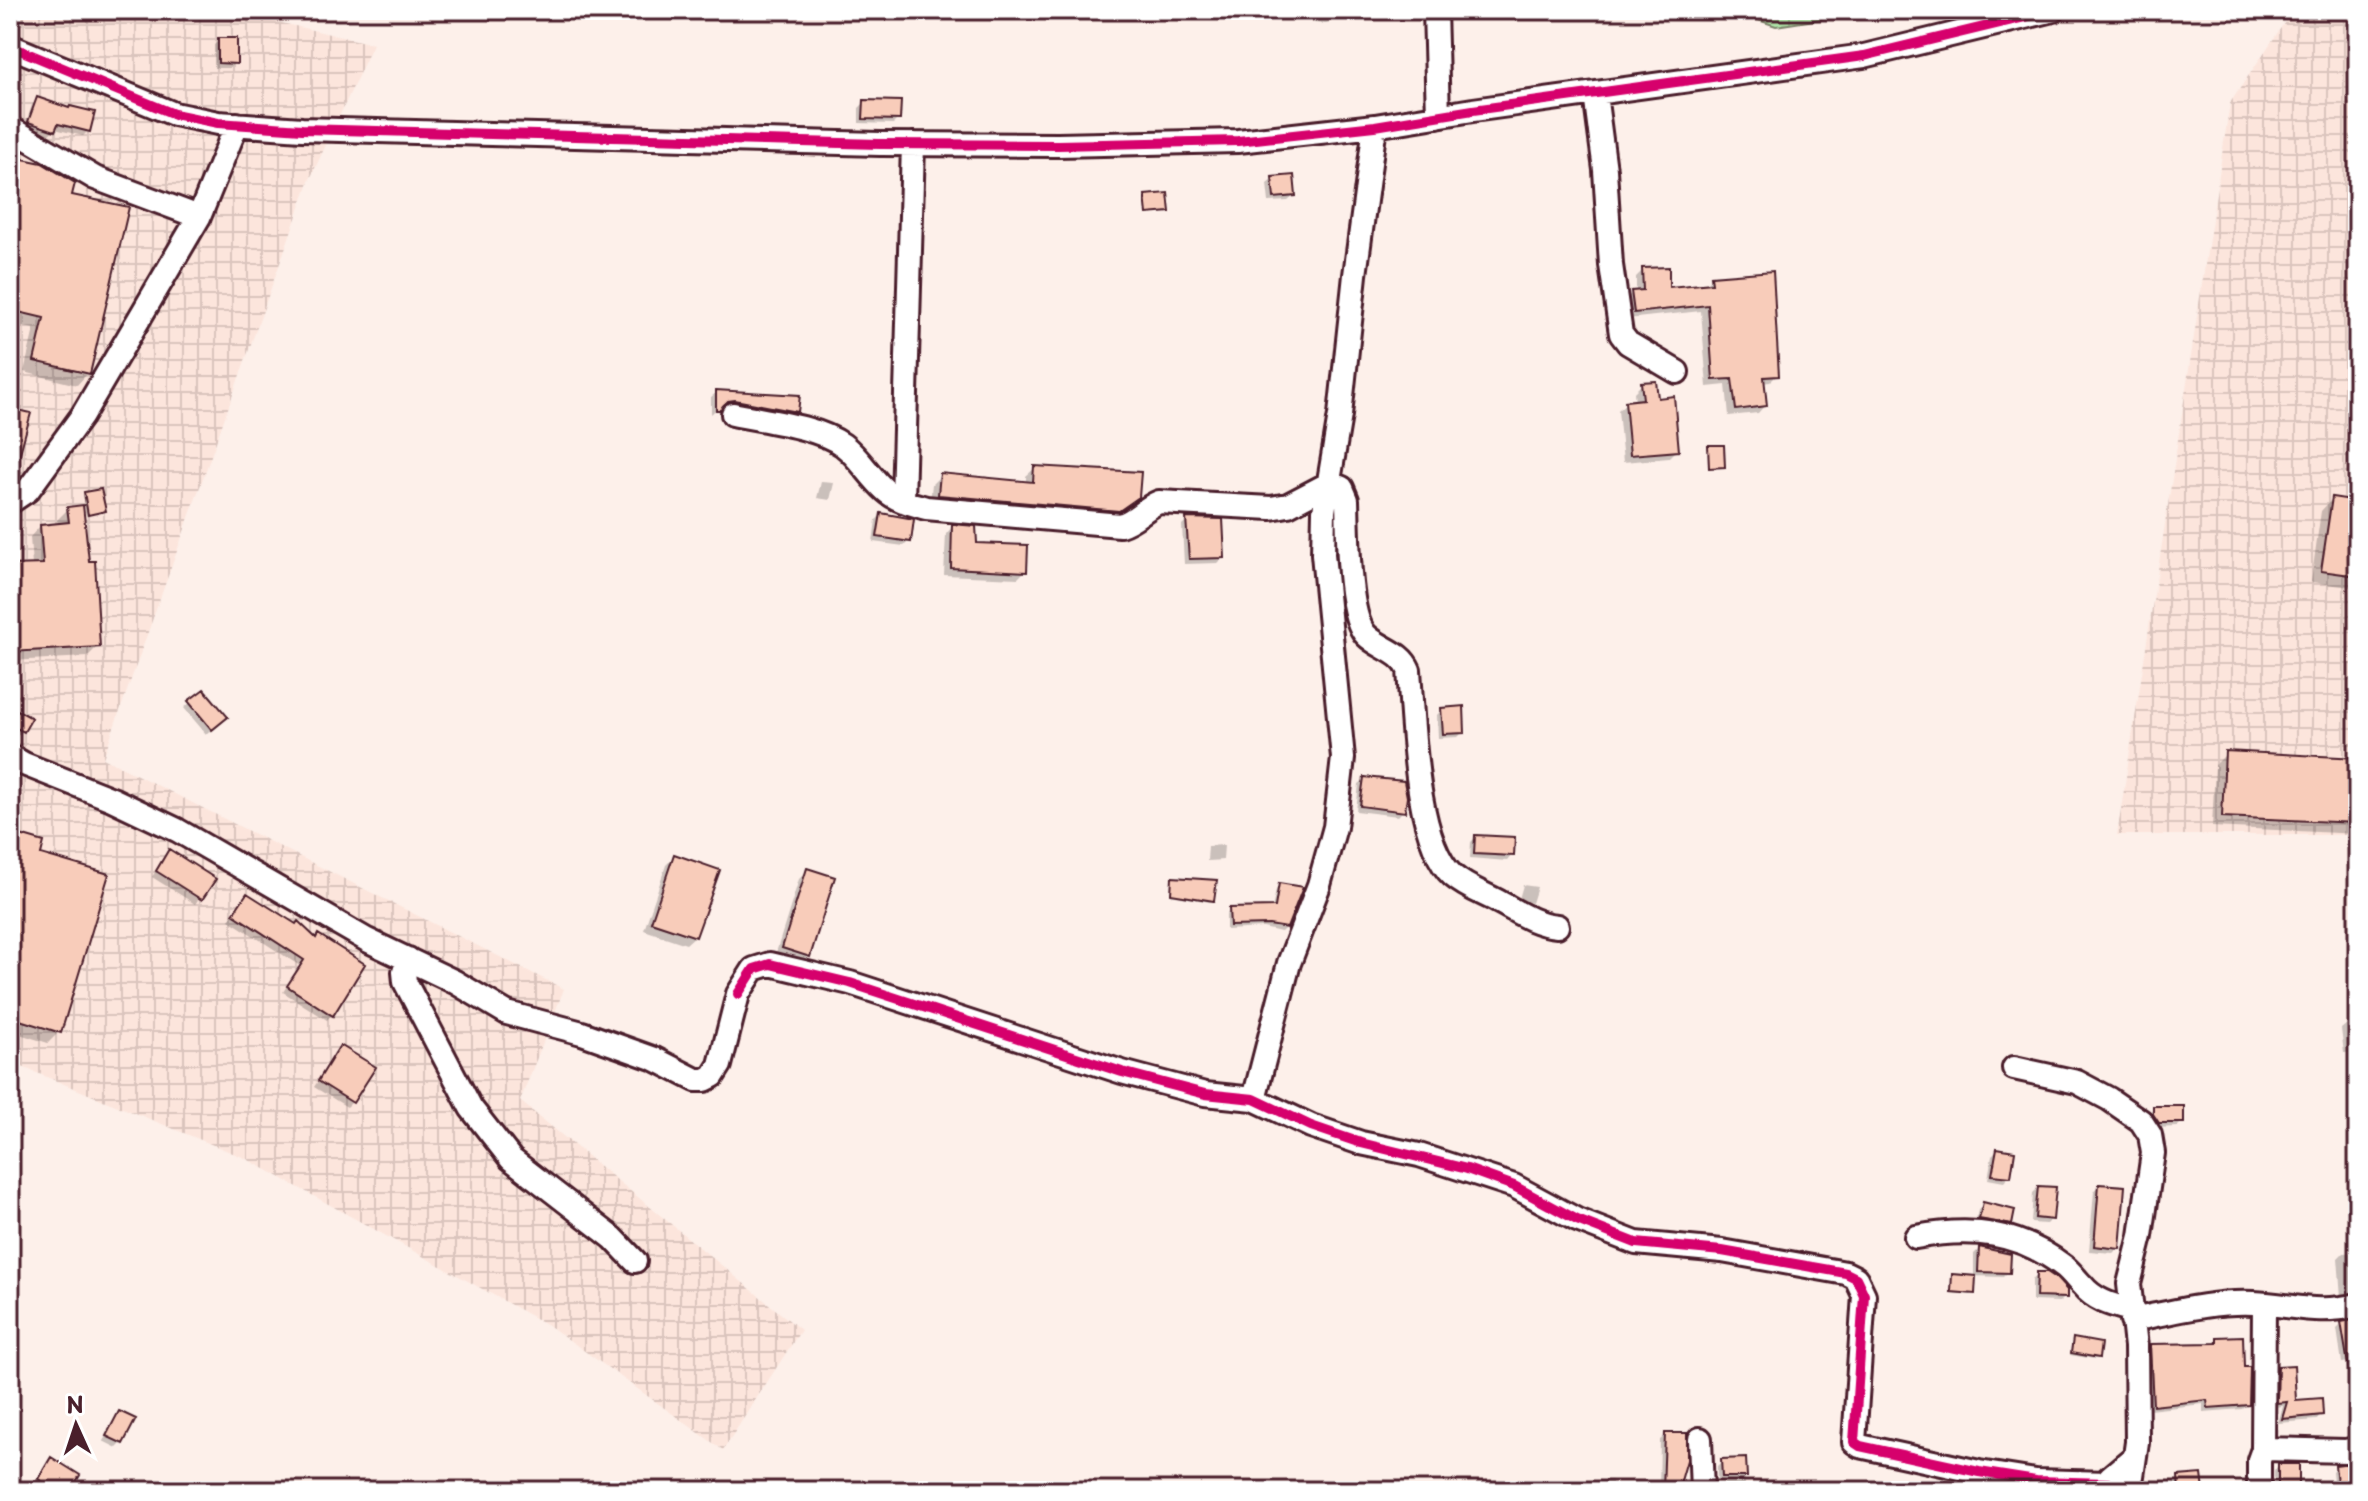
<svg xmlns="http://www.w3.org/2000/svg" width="2368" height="1501" font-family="'Playpen Sans',sans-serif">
	<defs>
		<pattern id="industrial-grid" width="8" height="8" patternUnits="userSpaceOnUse" patternTransform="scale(2)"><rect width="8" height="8" fill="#fce5dc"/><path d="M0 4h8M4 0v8" fill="none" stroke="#dac4bd"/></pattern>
		<pattern id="wetland-marsh" width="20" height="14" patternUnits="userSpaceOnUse" patternTransform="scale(2)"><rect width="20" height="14" fill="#afe6a9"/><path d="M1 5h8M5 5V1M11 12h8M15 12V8" fill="none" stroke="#98c592"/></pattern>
	</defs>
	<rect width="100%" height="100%" fill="#fdf0ea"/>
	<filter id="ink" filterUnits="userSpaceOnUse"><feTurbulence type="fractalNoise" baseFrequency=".0125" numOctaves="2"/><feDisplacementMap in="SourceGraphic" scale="16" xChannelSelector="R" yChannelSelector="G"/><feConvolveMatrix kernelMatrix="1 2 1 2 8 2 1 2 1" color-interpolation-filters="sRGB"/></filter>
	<g filter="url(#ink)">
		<path fill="url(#industrial-grid)" d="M10 10H226L373 44 310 179 103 758 564 989 520 1101 801 1330 723 1450 551 1327 245 1158 10 1062Z
			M2293 10H2358V835H2117L2230 103Z"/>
		<path fill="url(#wetland-marsh)" stroke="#7c826a" stroke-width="2" d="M1728 10H1879L1776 26Z"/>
		<path fill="#0003" d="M1314 10H1333L1332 19 1327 24 1313 23Z
			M219 40 235 63 229 68H214V45Z
			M38 100 69 110 88 131 83 136 55 129 48 135 25 127 32 105Z
			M865 102 898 119 893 124 859 123V108Z
			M19 160 70 196 88 373 77 385 24 372 34 329 10 324V169Z
			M1273 179 1294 196 1288 201 1269 202 1267 184Z
			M1146 197 1167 211 1146 215Z
			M1643 270 1667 290 1704 286 1712 278 1777 375 1770 382 1762 383 1765 405 1758 413 1729 416 1726 385 1707 387 1701 311 1627 319 1625 300 1632 293H1636V277Z
			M1642 384 1656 400 1677 450 1669 458 1623 462 1618 410 1626 403 1635 402 1634 392Z
			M717 392 796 412 791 417 729 405H721L711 414V397Z
			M1035 468 1137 496 1109 518 930 503 932 484 941 475 1026 483V476Z
			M821 482 834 483 830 500 817 498Z
			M85 494 104 510 86 516 83 496Z
			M2332 499 2358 503V588L2311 582 2321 511Z
			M68 509 98 646 87 657 10 661V567L32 566 30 537 40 526 58 525 57 520Z
			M881 515 909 541 904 546 873 542 876 520Z
			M1187 520 1223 558 1218 563 1184 564 1182 525Z
			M953 526 975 545 1025 571 1018 578 944 575 946 534Z
			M204 691 220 722 206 734 184 708Z
			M10 708 23 731 14 739 10 737Z
			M1442 709 1463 732 1458 737 1438 738 1437 715Z
			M2226 754 2358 760V834L2212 827 2215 765Z
			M1365 779 1403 811 1398 816 1356 811 1359 784Z
			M10 837 38 855 59 1032 48 1043 10 1031Z
			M1476 837 1512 855 1507 861 1470 858 1471 842Z
			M1224 845 1223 860 1207 861 1208 846Z
			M165 857 213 879 195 904 152 877Z
			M674 857 695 936 686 944 644 930 666 865Z
			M808 870V956L800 964 775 956 799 879Z
			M1173 879 1212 900 1210 902 1170 895Z
			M1280 885 1286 927 1281 932 1263 928 1226 930V915L1230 910 1272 909 1276 890Z
			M1523 885 1537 887 1532 903 1519 899Z
			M247 895 316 940 332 1014 327 1020 283 992 300 966 229 920Z
			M2358 1023V1052L2344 1053 2341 1029 2347 1024Z
			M340 1048 352 1102 347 1107 314 1087Z
			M2154 1108 2182 1122 2177 1127 2154 1128 2148 1113Z
			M1997 1150 2009 1176 2004 1182 1988 1179 1992 1155Z
			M2100 1186 2118 1248 2113 1253 2089 1251 2094 1191Z
			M2038 1188 2051 1219 2046 1224 2031 1223 2033 1193Z
			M1984 1205 2010 1224 2005 1229 1975 1224 1978 1210Z
			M1979 1249 2008 1272 2003 1277 1974 1276 1971 1295 1950 1293 1953 1276 1974 1278V1254Z
			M2358 1252V1297H2341L2338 1258 2343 1253Z
			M2038 1274 2065 1297 2060 1302 2032 1301V1279Z
			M2358 1321V1361L2342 1363 2337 1329 2342 1324Z
			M2218 1339 2247 1404 2242 1409 2203 1412V1404L2149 1410 2146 1351 2151 1346 2212 1344Z
			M2074 1340 2097 1357 2095 1359 2070 1355Z
			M2278 1368 2294 1402 2321 1414 2316 1420 2278 1423 2283 1406 2274 1407 2273 1373Z
			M120 1413 122 1443 117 1448 103 1441Z
			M1666 1435 1676 1491H1659L1660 1440Z
			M1744 1460 1745 1491H1724V1482H1717V1466L1722 1461Z
			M2358 1464V1487L2349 1488V1491H2334L2332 1471 2336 1467Z
			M46 1465 68 1491H46L35 1484Z
			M2279 1466 2297 1487 2293 1491H2274V1471Z
			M2179 1478 2202 1491H2174L2173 1483Z
			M1612 1480 1613 1491H1571L1590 1482Z"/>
		<path fill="#f8ccba" stroke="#4a1f2b" stroke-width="2" d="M218 38H237V64L218 63Z
			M37 97 69 108 70 106 95 112 90 132 58 124 55 131 28 122Z
			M864 100 901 101 900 120 863 119Z
			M18 158 42 163 75 183 72 195 129 207 90 374 34 361 44 318 10 310V193Z
			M1294 175 1296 196 1274 198 1272 177Z
			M1168 193 1170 212 1147 214 1145 195Z
			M1669 267V287L1712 283 1711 276 1773 271 1779 376 1764 377 1767 406 1736 410 1732 379 1713 380 1708 305 1634 313 1631 291 1643 290 1642 268Z
			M1656 381 1658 398 1674 396 1679 451 1630 455 1625 401 1643 399 1641 382Z
			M716 390 800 395 798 412 735 400 728 401 720 410H716Z
			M10 408 31 413 15 471 10 470Z
			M1708 445H1724L1725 467 1709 468Z
			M1034 466 1141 472 1139 497 1119 511 938 495 940 473 1033 482Z
			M101 489 106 511 88 515 84 492Z
			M2332 497 2358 501V576L2321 571Z
			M83 505 89 561H95L100 647 10 652V565L43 564 40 525 69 522 67 507Z
			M881 513 914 519 911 542 877 537Z
			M1186 518 1223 519 1225 558 1189 559Z
			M952 524 976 526 977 543 1028 545 1027 572 951 568Z
			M204 689 228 717 212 730 188 701Z
			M10 706 32 718 24 732 10 725Z
			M1464 706 1465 733 1443 734 1441 708Z
			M2225 751 2358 758V823L2222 817Z
			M1364 777 1404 781 1407 797 1405 812 1360 806Z
			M10 832 44 842 41 854 109 874 61 1033 10 1017Z
			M1475 835 1515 837 1514 856 1474 854Z
			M169 849 216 879 202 900 156 871Z
			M674 854 720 870 696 937 651 922Z
			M807 868 835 877 810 957 782 948Z
			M1172 877 1217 880 1214 901 1171 894Z
			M1279 883 1303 887 1287 928 1269 925 1230 926 1229 908 1275 907Z
			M247 893 296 924 298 921 316 938 318 934 365 964 333 1016 287 986 304 960 233 914Z
			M340 1045 376 1067 353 1103 318 1081Z
			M2153 1106H2184V1123H2159L2153 1114Z
			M1997 1148 2015 1151 2011 1177 1992 1175Z
			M2099 1184 2125 1186 2120 1249 2094 1246Z
			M2038 1186 2056 1187 2053 1220 2035 1218Z
			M1983 1202 2015 1210 2012 1225 1979 1219Z
			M1979 1247 2011 1254 2010 1273 1978 1272Z
			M2037 1272H2047L2056 1278 2067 1290V1298L2036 1297Z
			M1952 1274 1976 1276 1975 1294 1951 1292Z
			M2358 1319V1369L2349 1370 2341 1322Z
			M2243 1336 2244 1367H2250L2249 1405 2208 1408 2207 1400 2153 1406 2150 1344 2217 1343V1337Z
			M2073 1338 2101 1343 2099 1358 2071 1353Z
			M2294 1365 2296 1400 2322 1398 2323 1415 2282 1419 2287 1402 2277 1403 2278 1366Z
			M119 1411 136 1419 123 1444 106 1436Z
			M1665 1433H1687V1460L1678 1491H1663Z
			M51 1457 80 1475 71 1491H59L38 1479Z
			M1746 1458 1747 1477H1722L1721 1459Z
			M2358 1462V1484L2352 1485 2351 1491H2338L2335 1465Z
			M2278 1464H2299V1488H2278Z
			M2202 1474 2204 1491H2179L2178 1476Z"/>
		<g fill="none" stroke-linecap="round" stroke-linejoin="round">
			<g stroke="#4a1f2b" stroke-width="28">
				<path id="minor" d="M1435 10 1438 116
					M10 46 174 114 218 123 302 129 880 144 1058 145 1238 141 1375 126 1473 110 1864 56 2054 10
					M1595 94 1605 170 1611 265 1621 334 1628 343 1677 372
					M10 128 95 178 199 217
					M733 414C765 421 817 426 843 445 860 458 870 477 886 491 897 501 913 504 926 508L1120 525C1135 521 1144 508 1159 502L1271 508 1288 505 1330 483 1342 488 1347 500C1348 529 1347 615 1366 635 1380 649 1401 651 1409 670 1413 722 1415 842 1453 876 1467 888 1485 894 1501 903 1519 913 1535 924 1557 926
					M903 501 913 144
					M10 502 28 490 82 416 199 217 237 124
					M10 756 24 764 112 799 177 830 367 940 455 982 507 1013 582 1033 655 1059 696 1080H705L713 1076 720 1065 738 994 754 969 770 964 850 983 1122 1072 1205 1094 1254 1099 1311 1126 1361 1143 1419 1155 1514 1186 1577 1220 1636 1243 1722 1251 1846 1273 1856 1278 1864 1295 1854 1442 1860 1446 1979 1472 2036 1481 2108 1483
					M408 959 404 972 405 982 471 1108 511 1159 613 1238 635 1261
					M2014 1068 2077 1082 2109 1099 2141 1121 2150 1135 2153 1153 2141 1236 2129 1284 2136 1347 2137 1442 2135 1456 2110 1477 2105 1491
					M1254 1099 1289 963 1319 885 1335 827 1343 758 1323 554 1324 511 1340 415 1355 275 1375 126
					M1916 1237C1972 1227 2018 1231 2065 1267 2071 1272 2076 1279 2082 1285 2095 1301 2112 1305 2131 1310
					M2132 1320C2172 1312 2213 1301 2254 1303 2295 1305 2315 1315 2358 1305
					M1700 1439 1702 1491
					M2263 1449 2264 1304
					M2124 1491 2132 1476 2135 1456
					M2259 1491V1460L2263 1449 2346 1451 2358 1448"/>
			</g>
			<use href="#minor" stroke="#fff" stroke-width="22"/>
			<g stroke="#fff" stroke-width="15">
				<path id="cycleway" d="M10 46 174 114 218 123 302 129 880 144 1058 145 1238 141 1375 126 1473 110 1864 56 2054 10
					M738 994 754 969 770 964 850 983 1122 1072 1205 1094 1254 1099 1311 1126 1361 1143 1467 1169 1514 1186 1577 1220 1636 1243 1722 1251 1846 1273 1856 1278 1864 1295 1854 1442 1860 1446 1979 1472 2036 1481 2108 1483"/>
			</g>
			<use href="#cycleway" stroke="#d6006c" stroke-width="10"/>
		</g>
	</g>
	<rect width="2368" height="1501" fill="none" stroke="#fff" stroke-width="40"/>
	<rect x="20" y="20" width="2328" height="1461" fill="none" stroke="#4a1f2b" stroke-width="3" filter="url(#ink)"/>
	<g transform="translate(76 1425) rotate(357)" stroke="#ffffff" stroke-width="6" paint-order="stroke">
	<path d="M0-6L14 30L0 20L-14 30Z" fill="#4a1f2b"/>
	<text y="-12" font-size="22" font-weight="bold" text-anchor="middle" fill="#4a1f2b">N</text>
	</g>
</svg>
